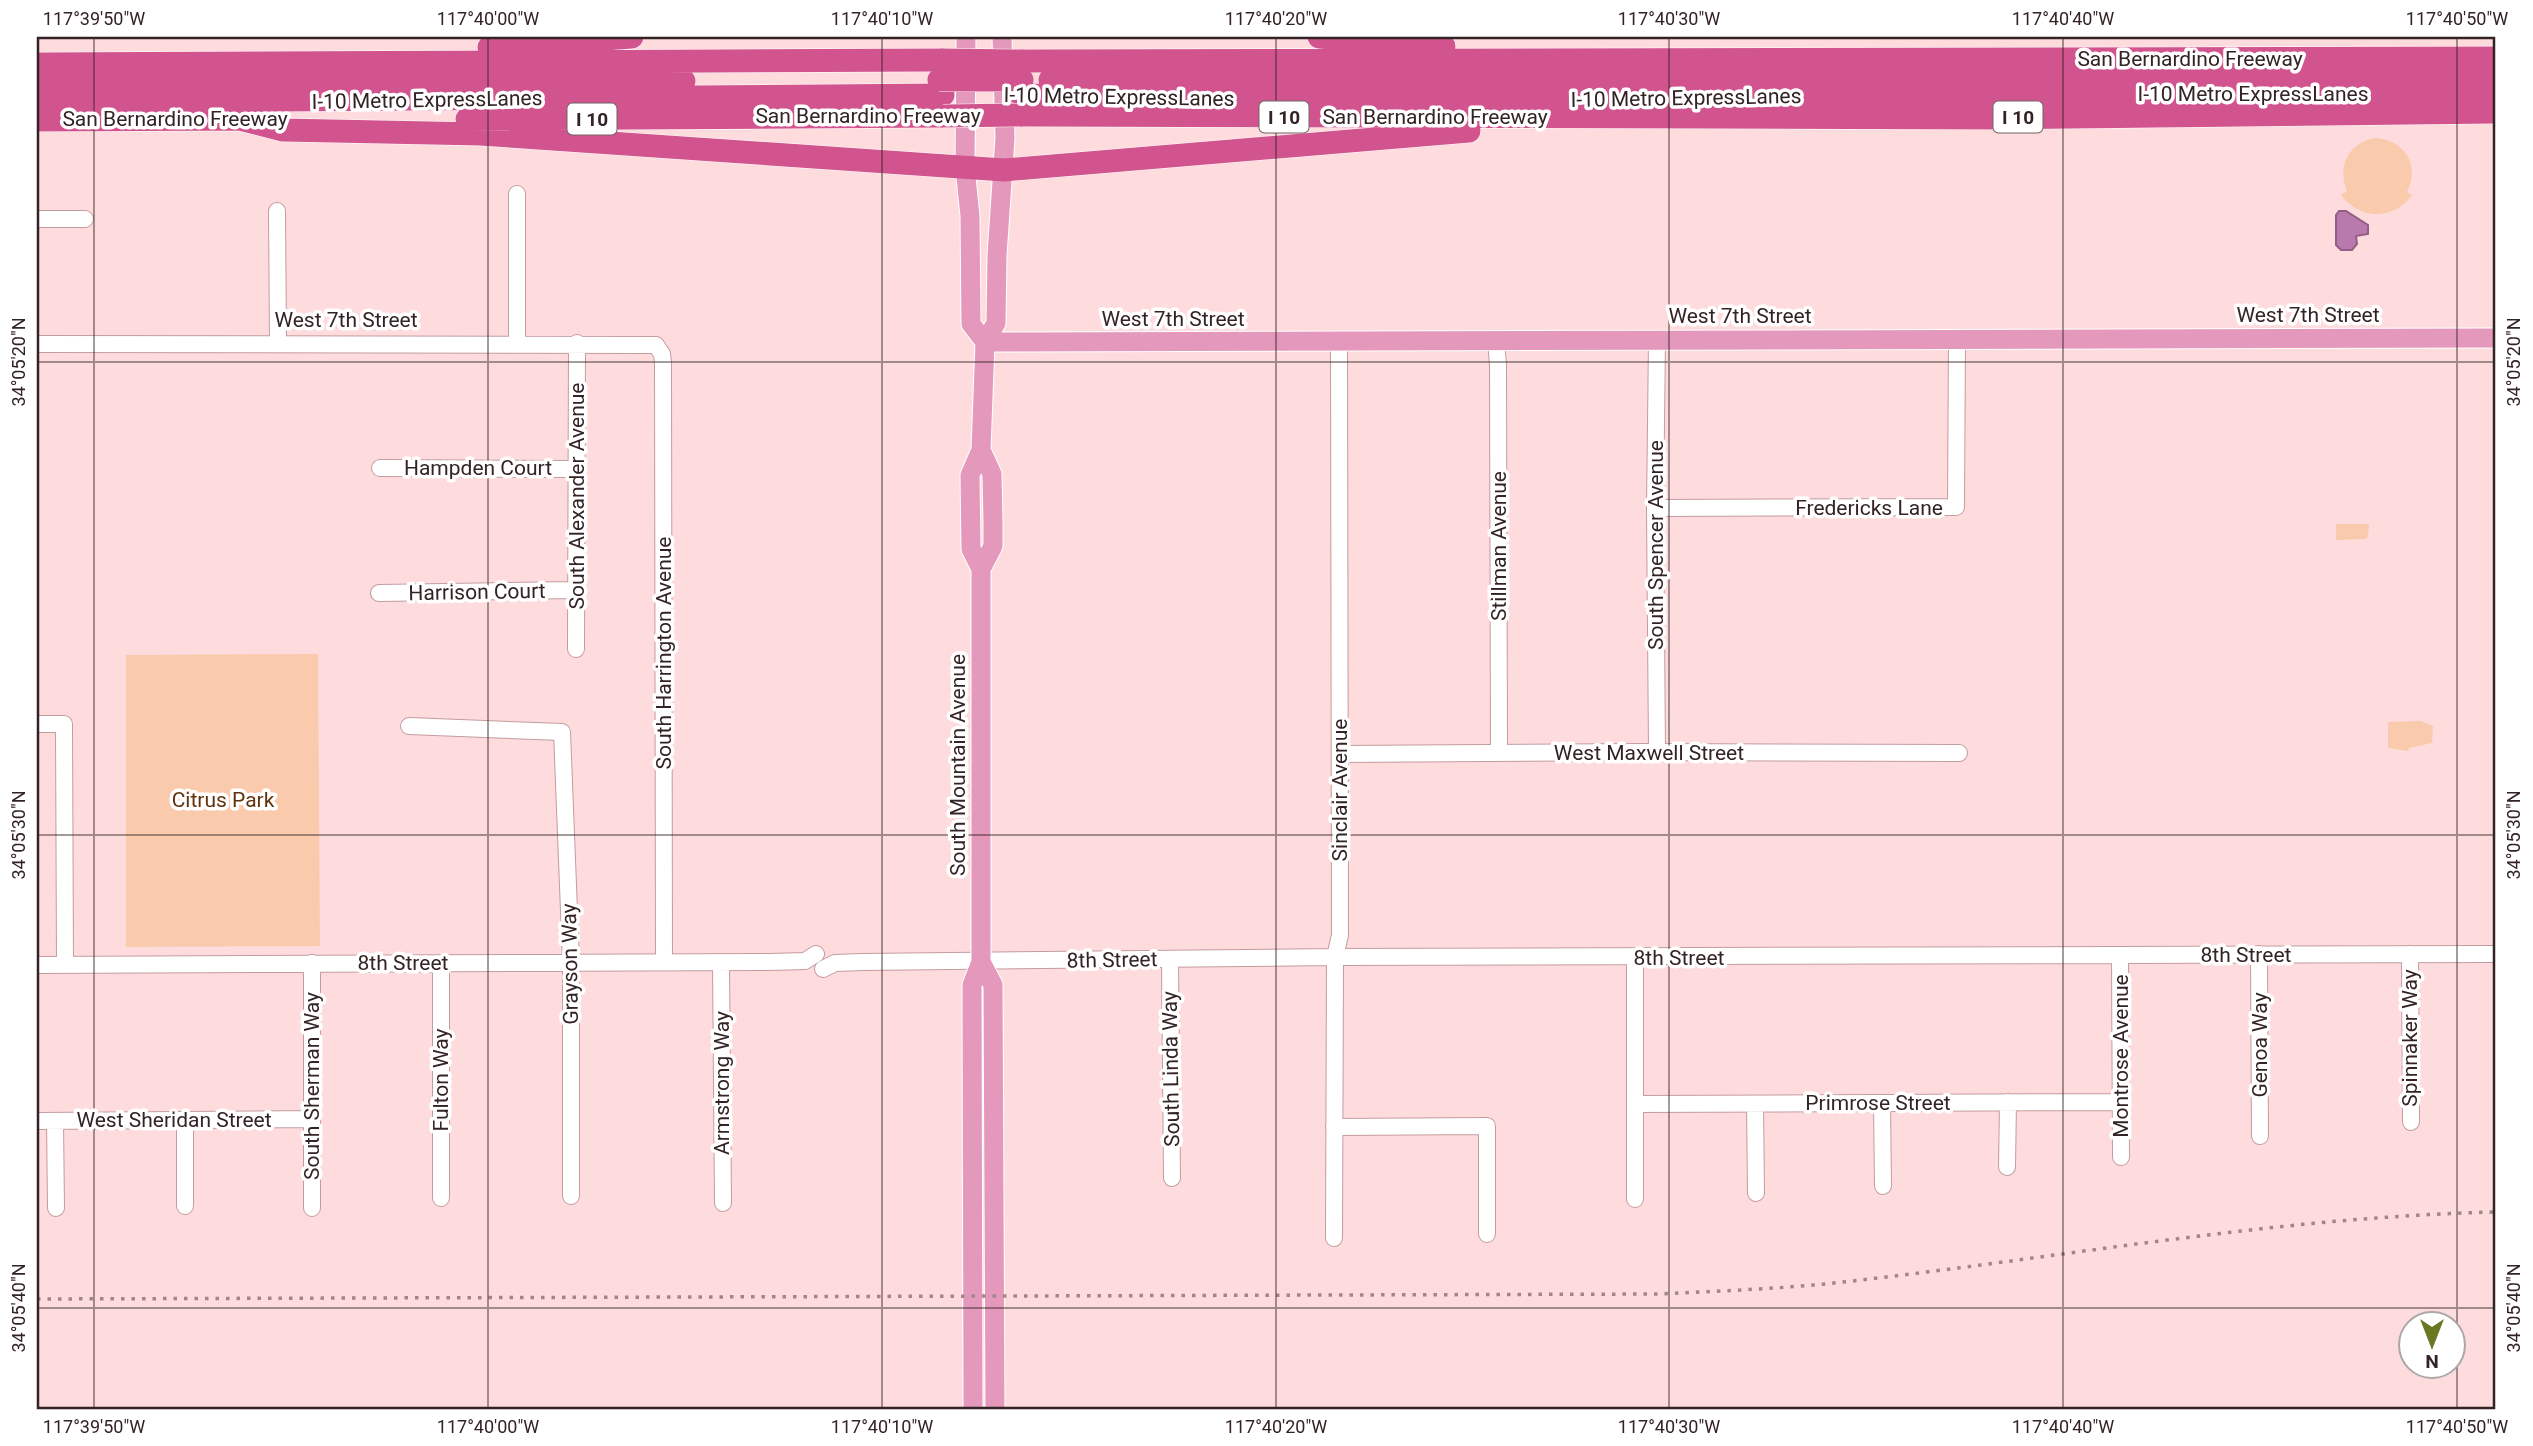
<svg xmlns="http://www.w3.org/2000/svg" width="2533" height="1446" font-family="Roboto,sans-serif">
	<rect width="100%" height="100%" fill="#fedcde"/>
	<path fill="#f9cbac" d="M2374 138C2404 139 2421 165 2407 192L2412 195C2393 221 2360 220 2341 195L2347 191C2337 166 2348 144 2374 138Z
		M2336 524H2369L2368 536 2366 539 2336 540Z
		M318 654 320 946 126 947V655Z
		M2421 721 2433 726 2432 743 2409 748 2408 751 2388 748V722Z"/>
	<path fill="#ba79ad" stroke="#925f84" stroke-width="2" d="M2339 211H2346L2368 225V234L2356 236 2357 244 2352 250H2341L2336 245V215Z"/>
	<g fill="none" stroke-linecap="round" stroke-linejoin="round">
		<g stroke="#c39c9e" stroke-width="18">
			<path id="minor" d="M517 194V343
				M277 211 278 343
				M37 219H85
				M1657 339 1655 508 1657 752
				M1496 340 1498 365 1499 752
				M37 344 656 345 662 354 663 363 664 962
				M380 468 577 469
				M1655 508 1956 507 1957 338
				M379 593 576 590
				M576 649 577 343
				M37 724H64L65 965
				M409 726 562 732 571 962V1196
				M1340 754 1643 752 1959 753
				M2259 954 2260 1136
				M2410 954 2411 1122
				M2120 956 2121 1157
				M1635 958V1199
				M1170 960 1172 1178
				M721 962 723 1203
				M312 963V1208
				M441 963V1198
				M37 965 769 962 805 961 816 954
				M823 969 835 963 862 962 1335 957 2496 954
				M1882 1103 1883 1186
				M1635 1104 2121 1102
				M1755 1104 1756 1193
				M185 1120V1206
				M37 1121 312 1119
				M55 1121 56 1208
				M1334 1127 1487 1126V1234
				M2007 1167 2008 1102
				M1334 1238 1335 957 1340 935 1339 341"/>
		</g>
		<g stroke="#fff" stroke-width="21">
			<path id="major" d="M966 37 965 168 970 216 971 324 985 342
				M985 342 2496 338
				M981 569 993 546V521L992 474 981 450
				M981 962 993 985 995 1409
				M973 1409 972 985 981 962V569L971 549 970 475 981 450 985 342 996 323 997 255 1005 138 1002 37"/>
		</g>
		<g stroke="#fff" stroke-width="24">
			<path id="highway" d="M1319 37 1444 46
				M489 47 632 37
				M1021 61 2496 58
				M37 64 943 60
				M1050 80H1540L2496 74
				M37 84 684 81
				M1022 95 1432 100 2496 93
				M37 102 943 95
				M1020 115 1990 118 2496 112
				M240 119 283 130 480 134 1004 170 1469 131
				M467 119 943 116
				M37 120 254 119"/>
		</g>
		<use href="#minor" stroke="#fff" stroke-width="16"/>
		<use href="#major" stroke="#e498bb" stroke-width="19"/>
		<use href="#highway" stroke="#d2548e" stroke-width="23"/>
		<path stroke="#a08687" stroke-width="3.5" stroke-dasharray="3.5 7" stroke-linecap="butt" d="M37 1299 1660 1294C1718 1291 1777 1289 1834 1283 2055 1259 2274 1217 2496 1212"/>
		<g stroke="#fff" stroke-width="24" stroke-linecap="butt">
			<path id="highway-bridge" d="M943 60 1021 61
				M939 80H1022
				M943 116 1020 115"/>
		</g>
		<use href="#highway-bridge" stroke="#d2548e" stroke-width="23"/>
	</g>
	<path fill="none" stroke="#332324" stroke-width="2" stroke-opacity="0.45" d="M94 37V1409M488 37V1409M882 37V1409M1276 37V1409M1669 37V1409M2063 37V1409M2457 37V1409M37 362H2496M37 835H2496M37 1308H2496"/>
	<g text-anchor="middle" stroke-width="7" stroke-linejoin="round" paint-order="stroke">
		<g fill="#fff" stroke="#706566" stroke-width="2">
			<rect x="1259.5" y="101.5" width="49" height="31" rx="5"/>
			<rect x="1993.5" y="101.5" width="49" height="31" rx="5"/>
			<rect x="567.5" y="103.5" width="49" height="31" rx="5"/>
		</g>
		<g font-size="19" font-weight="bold" fill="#332324">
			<text x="1284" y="124">I 10</text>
			<text x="2018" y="124">I 10</text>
			<text x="592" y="126">I 10</text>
		</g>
		<g font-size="21" fill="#332324" stroke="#fff">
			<text x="2190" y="66">San Bernardino Freeway</text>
			<text x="2253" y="101">I-10 Metro ExpressLanes</text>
			<text transform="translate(1119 97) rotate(1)" y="7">I-10 Metro ExpressLanes</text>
			<text transform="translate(1686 98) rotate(-1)" y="7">I-10 Metro ExpressLanes</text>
			<text transform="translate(427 100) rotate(-1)" y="7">I-10 Metro ExpressLanes</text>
			<text x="868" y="123">San Bernardino Freeway</text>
			<text x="1435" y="124">San Bernardino Freeway</text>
			<text x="175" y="126">San Bernardino Freeway</text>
			<text x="2308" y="322">West 7th Street</text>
			<text x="1740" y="323">West 7th Street</text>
			<text x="1173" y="326">West 7th Street</text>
			<text x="346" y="327">West 7th Street</text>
			<text x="478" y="475">Hampden Court</text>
			<text transform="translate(577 496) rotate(-90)" y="7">South Alexander Avenue</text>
			<text x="1869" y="515">Fredericks Lane</text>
			<text transform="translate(1656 545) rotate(-90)" y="7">South Spencer Avenue</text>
			<text transform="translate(1499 546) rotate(-90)" y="7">Stillman Avenue</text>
			<text transform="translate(477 592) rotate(-1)" y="7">Harrison Court</text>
			<text transform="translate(664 653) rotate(-90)" y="7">South Harrington Avenue</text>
			<text x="1649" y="760">West Maxwell Street</text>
			<text transform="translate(958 765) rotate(-90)" y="7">South Mountain Avenue</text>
			<text transform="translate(1340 790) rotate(-90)" y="7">Sinclair Avenue</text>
			<text x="2246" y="962">8th Street</text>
			<text x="1679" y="965">8th Street</text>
			<text transform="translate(1112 960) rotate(-1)" y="7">8th Street</text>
			<text x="403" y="970">8th Street</text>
			<text transform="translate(570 964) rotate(-91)" y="7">Grayson Way</text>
			<text transform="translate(2410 1038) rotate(-90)" y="7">Spinnaker Way</text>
			<text transform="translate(2260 1045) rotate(-90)" y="7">Genoa Way</text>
			<text transform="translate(2121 1056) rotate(-90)" y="7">Montrose Avenue</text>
			<text transform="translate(1171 1069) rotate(-91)" y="7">South Linda Way</text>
			<text transform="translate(441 1080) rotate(-90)" y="7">Fulton Way</text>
			<text transform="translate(722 1083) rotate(-90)" y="7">Armstrong Way</text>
			<text transform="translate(312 1086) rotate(-90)" y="7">South Sherman Way</text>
			<text x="1878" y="1110">Primrose Street</text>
			<text x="174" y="1127">West Sheridan Street</text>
		</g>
		<g font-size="21" fill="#61330d" stroke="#fff">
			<text x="223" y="807">Citrus Park</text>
		</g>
	</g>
	<rect width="2533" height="1446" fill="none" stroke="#ffffff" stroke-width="77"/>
	<g transform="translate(2432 1345) rotate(180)"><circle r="33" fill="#ffffff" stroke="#ada7a7" stroke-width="2"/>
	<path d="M0-5L12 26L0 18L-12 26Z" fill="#6c7723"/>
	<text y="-10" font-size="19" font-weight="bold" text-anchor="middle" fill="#332324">N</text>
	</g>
	<rect x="38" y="38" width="2456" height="1370" fill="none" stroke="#332324" stroke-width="2.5"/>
	<g font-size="18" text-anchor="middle" fill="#332324">
		<text x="94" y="25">117°39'50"W</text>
		<text x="488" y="25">117°40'00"W</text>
		<text x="882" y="25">117°40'10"W</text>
		<text x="1276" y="25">117°40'20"W</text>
		<text x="1669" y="25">117°40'30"W</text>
		<text x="2063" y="25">117°40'40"W</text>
		<text x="2457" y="25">117°40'50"W</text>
		<text transform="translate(2514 362) rotate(-90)" y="6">34°05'20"N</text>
		<text transform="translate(19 362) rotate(-90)" y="6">34°05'20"N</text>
		<text transform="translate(2514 835) rotate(-90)" y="6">34°05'30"N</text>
		<text transform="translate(19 835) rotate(-90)" y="6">34°05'30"N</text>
		<text transform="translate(2514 1308) rotate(-90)" y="6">34°05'40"N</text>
		<text transform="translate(19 1308) rotate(-90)" y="6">34°05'40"N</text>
		<text x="94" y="1433">117°39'50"W</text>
		<text x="488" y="1433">117°40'00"W</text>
		<text x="882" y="1433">117°40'10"W</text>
		<text x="1276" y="1433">117°40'20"W</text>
		<text x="1669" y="1433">117°40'30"W</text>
		<text x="2063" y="1433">117°40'40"W</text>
		<text x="2457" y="1433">117°40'50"W</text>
	</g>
</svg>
